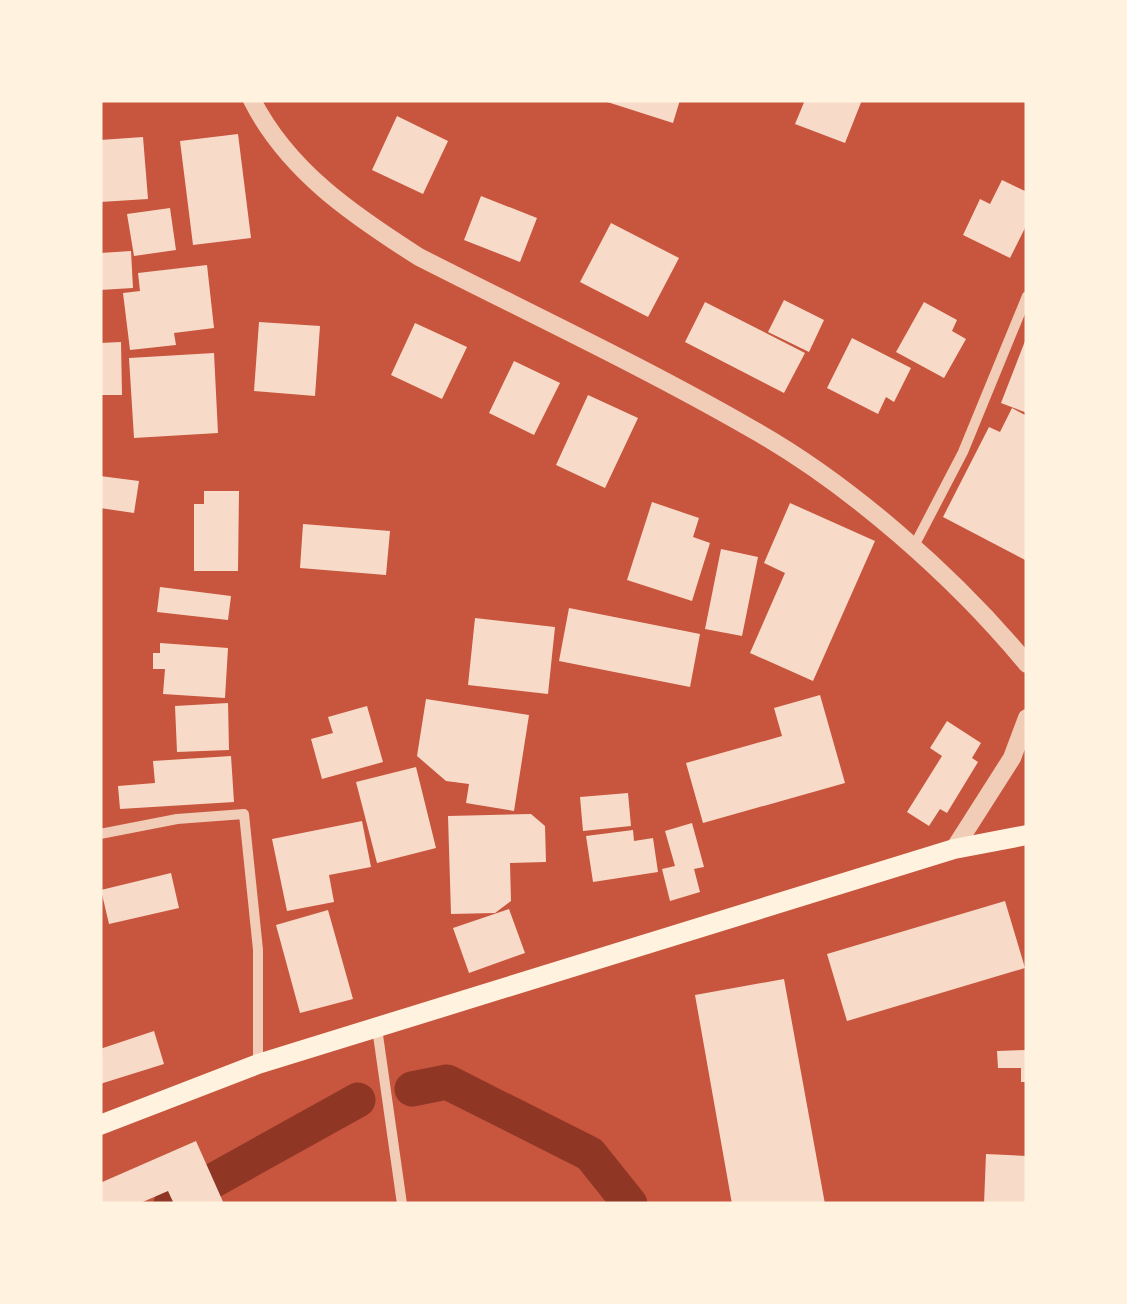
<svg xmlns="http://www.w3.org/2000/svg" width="1127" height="1304" font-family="'Open Sans',sans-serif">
	<rect width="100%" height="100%" fill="#c8553d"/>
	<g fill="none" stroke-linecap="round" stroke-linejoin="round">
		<path stroke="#8f3625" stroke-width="35" d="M412 1089 447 1082 590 1154 630 1204
			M171 1204 358 1100"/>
	</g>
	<path fill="#f7dbc8" d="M601 100H680L673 123Z
		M805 100H862L845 143 795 124Z
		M397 116 448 141 423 194 372 170Z
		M238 134 251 238 193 245 180 141Z
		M143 137 148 199 100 202V140Z
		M1002 180 1027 192V224L1010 258 963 235 980 199 990 204Z
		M481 196 537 218 520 262 464 240Z
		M170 208 176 250 134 256 127 214Z
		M611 223 679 258 648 317 580 282Z
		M131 251 133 288 100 290V253Z
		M207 265 214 328 174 333 176 345 130 350 123 293 140 291 138 273Z
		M784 300 824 320 809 352 768 332Z
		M705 302 805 353 784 393 685 342Z
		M924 302 957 320 952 331 966 339 944 378 896 352Z
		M259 322 320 326 315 396 254 391Z
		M415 323 467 347 442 399 391 375Z
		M1027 336V413L1001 403Z
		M852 338 911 368 894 402 886 397 878 414 827 388Z
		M121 342 122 395H100V343Z
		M214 353 218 433 134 438 129 358Z
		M514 361 560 383 534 435 489 413Z
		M588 395 638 418 605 488 556 465Z
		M1012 408 1027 416V561L943 517 989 427 1000 432Z
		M100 476 139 481 134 513 100 508Z
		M204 491H239L238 571H194V504H204Z
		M652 502 699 518 693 537 710 543 692 601 627 580Z
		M790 503 875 541 813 681 750 653 785 573 764 563Z
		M303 524 390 531 386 575 300 568Z
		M721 549 758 557 742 636 705 629Z
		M160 587 231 596 228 620 157 612Z
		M569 608 700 634 690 687 559 661Z
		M475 618 555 627 548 694 468 685Z
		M160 643 228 648 225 698 163 694 165 669H153V653H160Z
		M820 695 845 783 703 823 686 763 782 736 774 708Z
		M426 699 529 715 514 811 466 803 469 784 446 781 417 756Z
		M228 703 229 750 177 752 175 706Z
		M367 706 383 762 322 779 311 739 333 733 328 717Z
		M947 721 981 743 972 758 978 762 947 813 940 809 929 826 907 812 942 756 930 748Z
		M231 756 234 802 120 809 118 786 155 783 153 761Z
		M416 767 436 848 377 863 356 782Z
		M628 793 631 826 583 831 580 797Z
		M531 814 545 826 546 862 510 863 511 901 495 913 451 914 448 816Z
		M362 821 371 867 329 875 334 902 287 911 272 839Z
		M692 823 704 867 694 869 700 892 670 901 662 869 675 866 665 831Z
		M633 830 634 841 653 838 658 872 593 882 586 836Z
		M171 873 179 908 109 924 101 890Z
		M1005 901 1025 968 847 1021 827 954Z
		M509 909 525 953 469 973 453 928Z
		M328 910 353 999 300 1013 276 925Z
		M784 979 825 1204H732L695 995Z
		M154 1031 164 1064 100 1084V1049Z
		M1027 1050V1082H1021V1068H998L997 1051Z
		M196 1141 224 1204H174L168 1191 138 1204H100V1183Z
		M986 1154 1027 1156V1204H984Z"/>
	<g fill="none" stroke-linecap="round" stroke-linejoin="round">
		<path stroke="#f1ccb7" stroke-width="10" d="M913 548 963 452 1027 296
			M100 834 177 819 244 814 258 950V1063
			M377 1028 402 1204"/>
		<path stroke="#f1ccb7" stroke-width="18" d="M252 100C288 171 353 215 419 257 529 313 642 366 750 428 849 483 955 577 1027 664
			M954 849 1012 758 1027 718"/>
		<path stroke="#fff3e0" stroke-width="20" d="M100 1125 258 1064 954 849 1027 835"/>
	</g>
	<rect width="1127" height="1304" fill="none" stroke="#fff3e0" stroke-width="205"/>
</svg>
